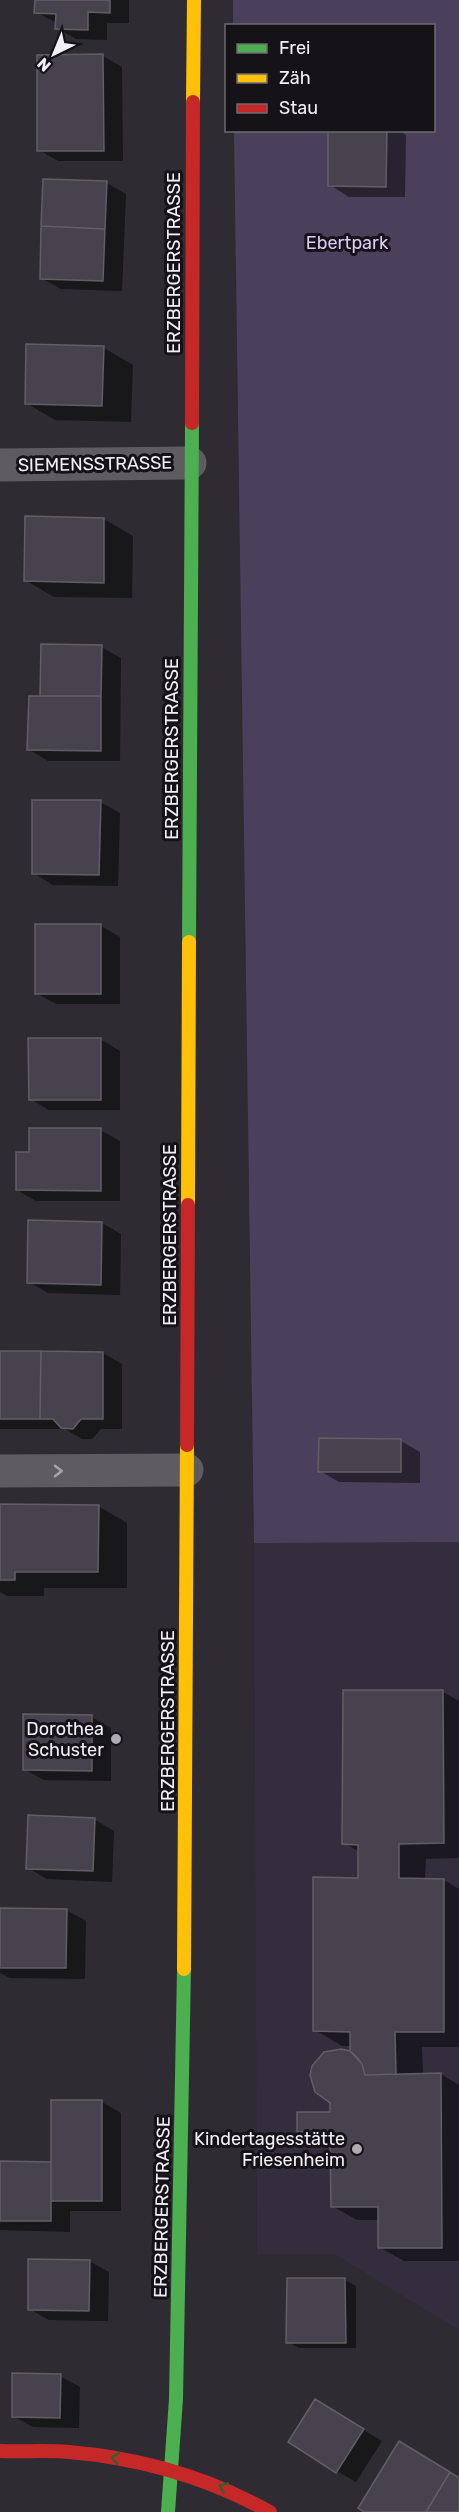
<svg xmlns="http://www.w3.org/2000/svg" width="459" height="2512" font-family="Rubik,sans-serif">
	<rect width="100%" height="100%" fill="#2e2b32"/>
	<path fill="#332d3e" d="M459 1542V2330L334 2254H257L254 1543Z"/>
	<path fill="#4b405c" d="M233 0H459V1542L254 1543 234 131 434 130V26L233 25Z"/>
	<path fill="#0007" d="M37 0H129V23H107V40L76 39 57 28V23L36 12Z
		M103 56 122 67 123 161H58L39 150Z
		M330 130H398L406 135 405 197H349L330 185Z
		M107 183 126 194 122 291 61 289 41 278Z
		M104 348 133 365 131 422 55 420 26 403Z
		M27 518 104 519 133 536 132 598 54 597 25 580Z
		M101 647 121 658 120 761H48L28 749Z
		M100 802 120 813 118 886 53 885 33 873Z
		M101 926 120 937V1004H56L36 993Z
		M100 1039 120 1051V1110H49L30 1099Z
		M100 1130 120 1141V1201H36L17 1190 31 1153Z
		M102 1223 121 1234 120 1295 48 1293 29 1282Z
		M0 1353H103L122 1364V1429H101L92 1439H82L65 1429H0Z
		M401 1441 420 1452V1483L339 1482 320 1471Z
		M0 1506H98L127 1523V1588H44V1596H7L0 1592Z
		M443 1692 459 1701V1858L426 1859 425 1880H444L459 1889V2047H422L423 2075 441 2074 459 2085V2261H404L379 2247V2220H357L332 2206V2145H323L299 2131 332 2113 351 2053V2046H342L315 2030 360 1880V1852L344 1843Z
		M92 1717 111 1728V1781L44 1780 24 1769Z
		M94 1819 114 1831 112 1882 47 1879 28 1868Z
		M0 1909 66 1910 86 1921 85 1979 10 1978 0 1973Z
		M102 2102 121 2113V2211H70V2232L0 2230V2163L52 2164Z
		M89 2261 109 2272 108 2321 49 2320 29 2309Z
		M345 2280 356 2286V2348H299L288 2342Z
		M60 2376 80 2387 79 2428 33 2427 13 2416Z
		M334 2412 382 2441 356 2482 337 2471Z"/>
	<path fill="#47424e" stroke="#615f65" stroke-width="1.5" d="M35 0H110V13L88 12V30L55 29 56 14 34 13Z
		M103 54 104 151H37V55Z
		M328 130H387L386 187 328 186Z
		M43 179 107 181 105 229 41 226Z
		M41 226 105 229 103 281 40 279Z
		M26 344 104 346 102 406 25 404Z
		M25 516 104 518V583L24 581Z
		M41 644 102 645 101 696H40Z
		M29 696H101V751L27 750Z
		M32 800H101L99 875 32 874Z
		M35 924H101V994H35Z
		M28 1038H101V1100H29Z
		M29 1128H101V1191L16 1190V1152H29Z
		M28 1220 102 1222 101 1285 27 1283Z
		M0 1351H41L40 1419H0Z
		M41 1351 103 1352V1419H81L73 1429 61 1428 53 1419H40Z
		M319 1438 401 1439V1472H318Z
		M0 1504 99 1505 98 1572H15V1580H0Z
		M343 1690H443L444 1843 399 1844V1878L444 1879V2032H395L396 2074 365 2075 362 2064 350 2051V2032L313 2031V1877L358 1878V1845L342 1844Z
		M23 1714 92 1715V1771L23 1770Z
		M28 1815 95 1818 93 1871 26 1869Z
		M0 1908 67 1909 66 1968H0Z
		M341 2049 350 2051 357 2057 362 2064 365 2075 441 2073 442 2248H378V2207H331L330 2132H297V2112H330V2103L315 2092 310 2075 312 2066 324 2052Z
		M51 2100H102V2201H51Z
		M0 2161 51 2162V2221H0Z
		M28 2259 90 2260 89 2311 28 2310Z
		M287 2278H345L346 2343H286Z
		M12 2373 61 2374 60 2418 12 2417Z
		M315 2399 364 2429 336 2473 288 2442Z
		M399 2441 450 2472 426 2512H364L358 2508Z
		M450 2472 459 2478V2512H426Z"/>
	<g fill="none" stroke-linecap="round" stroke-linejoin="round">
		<path stroke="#5e5c60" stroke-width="33" d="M0 465 190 463
			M0 1471 187 1470"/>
		<path stroke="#4caf50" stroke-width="14" d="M189 942 192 423
			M168 2512 176 2399 184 1969"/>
		<path stroke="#ffc107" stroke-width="14" d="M193 102 194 0
			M188 1205 189 942
			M184 1969 187 1445"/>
		<path stroke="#c62828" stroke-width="14" d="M192 423 193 102
			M187 1445 188 1205
			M0 2451C23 2452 46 2450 69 2452 141 2458 207 2477 270 2512"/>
	</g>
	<defs><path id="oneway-chevron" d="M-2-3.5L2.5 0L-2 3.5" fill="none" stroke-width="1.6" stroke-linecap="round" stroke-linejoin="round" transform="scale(1.5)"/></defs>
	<use stroke="#a8a6ac" href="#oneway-chevron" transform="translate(58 1471)"/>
	<g stroke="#306034">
		<use href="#oneway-chevron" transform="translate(115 2458) rotate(-171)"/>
		<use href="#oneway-chevron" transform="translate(223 2487) rotate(-156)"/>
	</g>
	<g fill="#aeaab3" stroke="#151218" stroke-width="2">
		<circle cx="116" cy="1739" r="6"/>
		<circle cx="357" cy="2149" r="6"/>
	</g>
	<g text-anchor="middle" stroke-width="6" stroke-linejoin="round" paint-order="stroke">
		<g font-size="18" fill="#dccbf8" stroke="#151218">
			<text x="347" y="249">Ebertpark</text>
		</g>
		<g font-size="18" fill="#f3eff8" stroke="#151218">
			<text transform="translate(174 263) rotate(-90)" y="6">ERZBERGERSTRASSE</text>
			<text transform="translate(95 464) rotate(-1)" y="6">SIEMENSSTRASSE</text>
			<text transform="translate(172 749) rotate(-90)" y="6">ERZBERGERSTRASSE</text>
			<text transform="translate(170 1235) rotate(-90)" y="6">ERZBERGERSTRASSE</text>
			<text transform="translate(168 1721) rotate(-90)" y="6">ERZBERGERSTRASSE</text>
			<text transform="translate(162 2207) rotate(-89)" y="6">ERZBERGERSTRASSE</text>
		</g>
		<g font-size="18" fill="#f3eff8" stroke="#151218" text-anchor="end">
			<text x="104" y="1735">Dorothea<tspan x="104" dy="21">Schuster</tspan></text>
			<text x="345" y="2145">Kindertagesstätte<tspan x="345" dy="21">Friesenheim</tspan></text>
		</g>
	</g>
	<rect x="225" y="24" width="210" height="108" fill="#151218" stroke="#6e6a72" stroke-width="1.5"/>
	<rect x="237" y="44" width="30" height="9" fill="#4caf50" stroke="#6e6a72" stroke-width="1.5"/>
	<text x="279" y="54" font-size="18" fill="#f3eff8">Frei</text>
	<rect x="237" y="74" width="30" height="9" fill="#ffc107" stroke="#6e6a72" stroke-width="1.5"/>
	<text x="279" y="84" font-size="18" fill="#f3eff8">Zäh</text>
	<rect x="237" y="104" width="30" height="9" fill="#c62828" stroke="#6e6a72" stroke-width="1.5"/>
	<text x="279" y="114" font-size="18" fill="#f3eff8">Stau</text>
	<g transform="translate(54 54) rotate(223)" stroke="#151218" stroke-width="4.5" paint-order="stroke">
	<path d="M0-4.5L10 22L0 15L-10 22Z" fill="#f3eff8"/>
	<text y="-9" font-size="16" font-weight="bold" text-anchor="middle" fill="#f3eff8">N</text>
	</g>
</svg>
